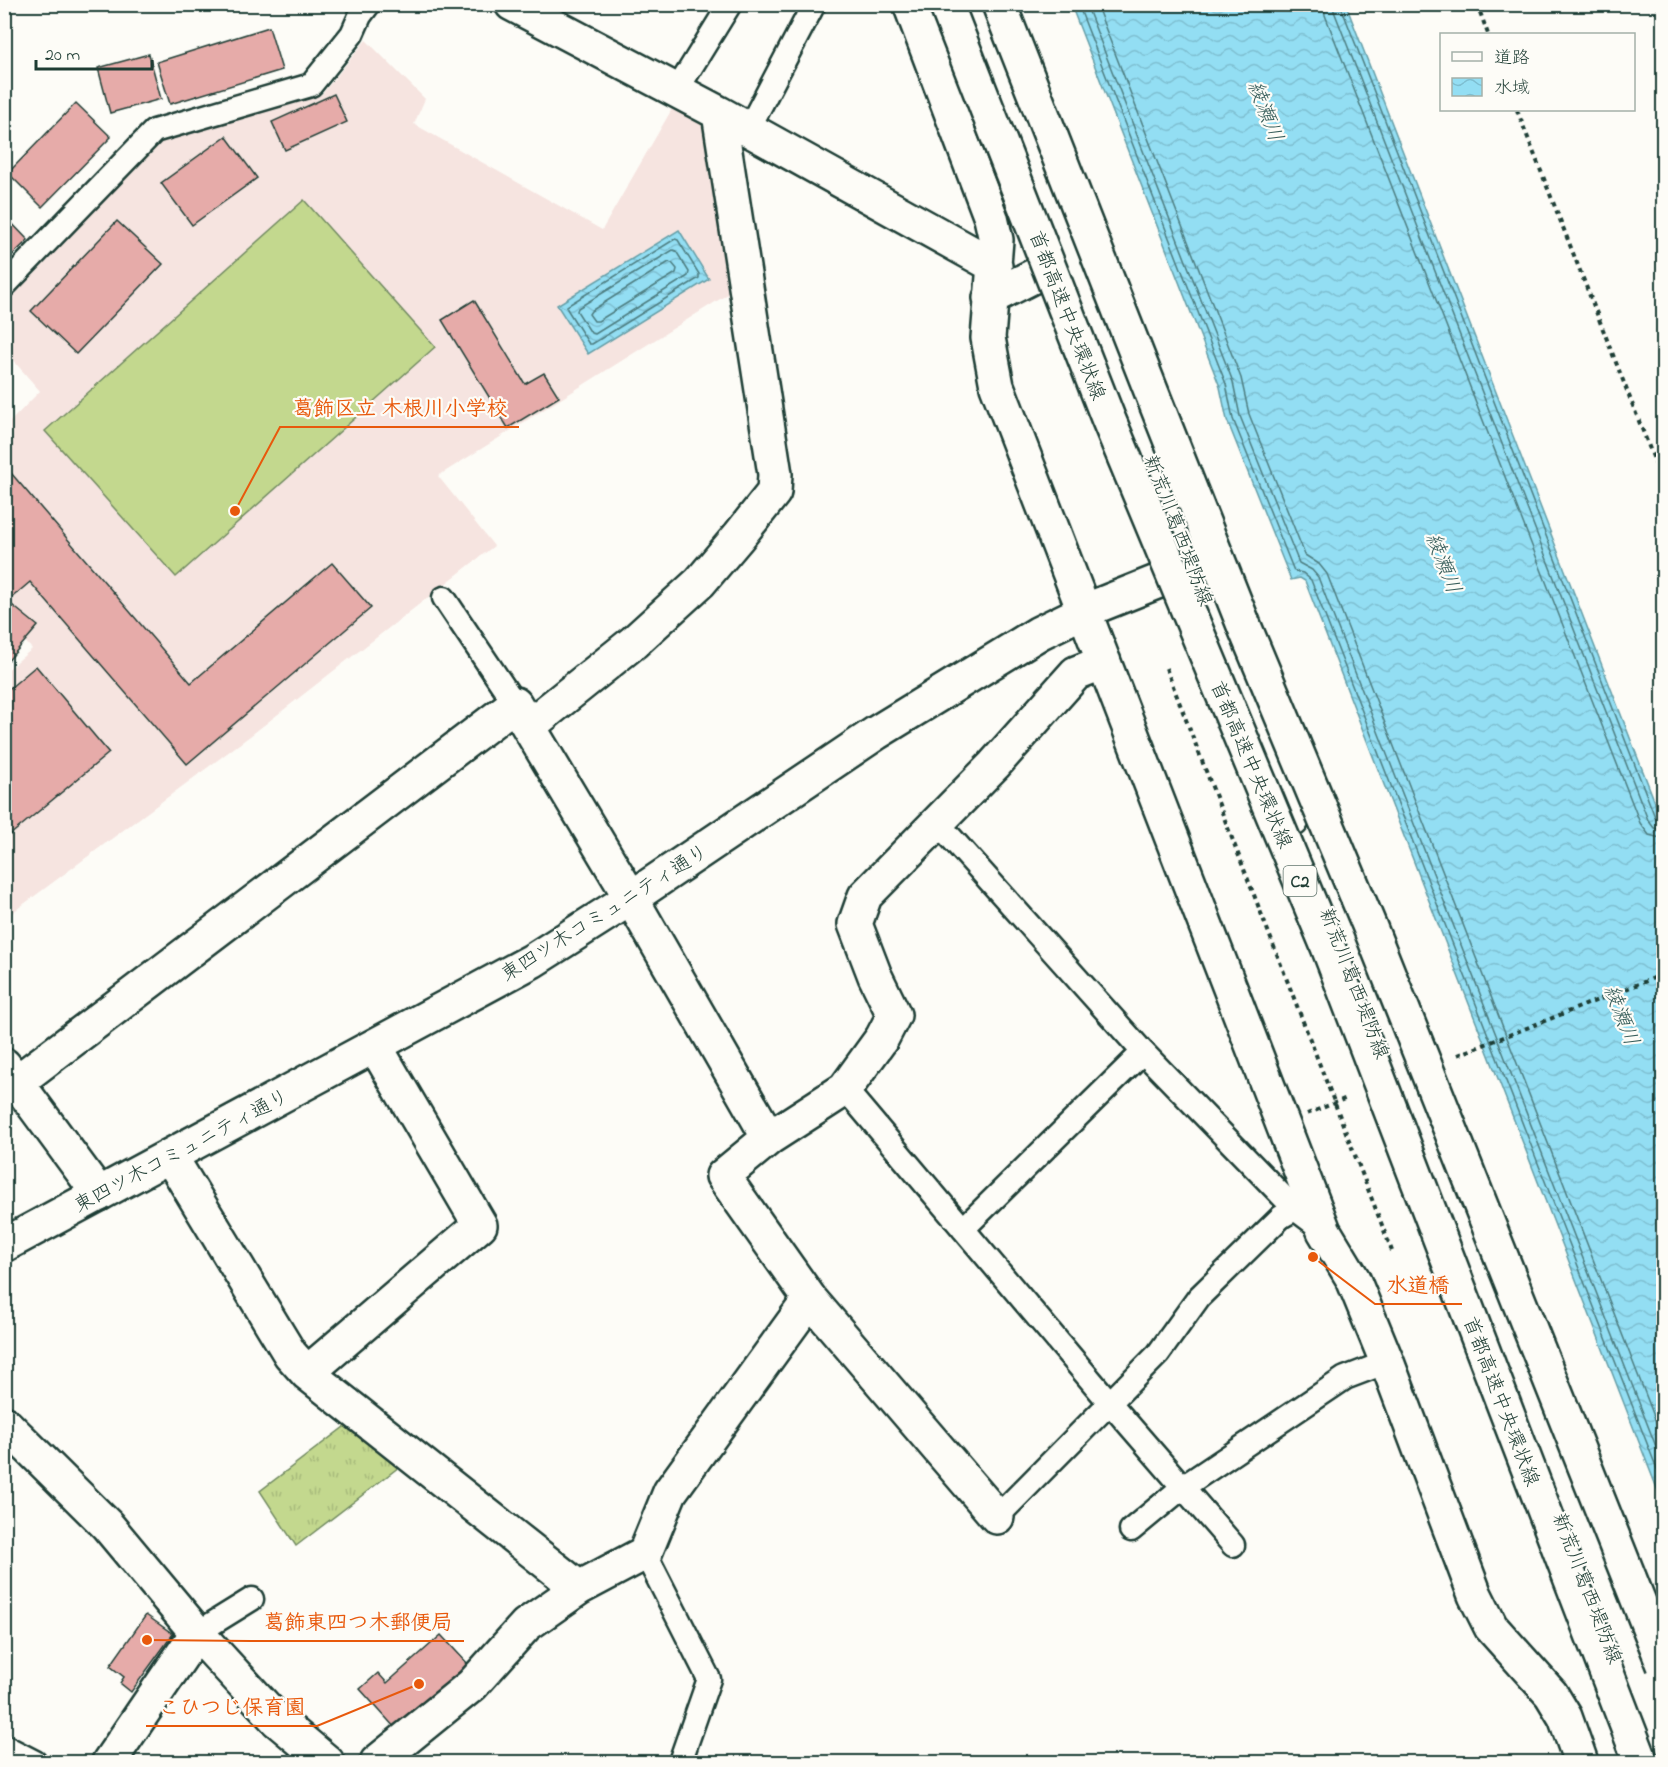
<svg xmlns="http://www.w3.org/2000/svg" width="1668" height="1767" font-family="'Indie Flower','Klee One',sans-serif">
	<defs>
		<pattern id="grass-tufts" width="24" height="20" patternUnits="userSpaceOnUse" patternTransform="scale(1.5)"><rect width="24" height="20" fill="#c3d88e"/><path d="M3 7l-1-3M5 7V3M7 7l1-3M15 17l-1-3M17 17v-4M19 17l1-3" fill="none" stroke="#a7ba7b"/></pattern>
		<pattern id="water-waves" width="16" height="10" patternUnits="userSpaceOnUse" patternTransform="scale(1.5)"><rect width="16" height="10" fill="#93def3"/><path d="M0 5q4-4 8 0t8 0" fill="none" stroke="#7ebfd1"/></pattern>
	</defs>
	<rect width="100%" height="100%" fill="#fdfcf7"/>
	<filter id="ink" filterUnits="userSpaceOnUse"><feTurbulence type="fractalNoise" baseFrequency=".0167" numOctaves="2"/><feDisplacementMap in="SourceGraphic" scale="12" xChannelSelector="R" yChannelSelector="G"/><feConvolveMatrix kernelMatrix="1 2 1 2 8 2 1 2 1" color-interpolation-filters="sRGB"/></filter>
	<g filter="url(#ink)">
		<path fill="#f6e4e0" d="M366 40 425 99 414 124 602 230 676 102 711 121 736 289 438 476 494 546 250 736 5 918V672L32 649 5 619V427L40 391 5 351V304L162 141 322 94Z"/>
		<path fill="url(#grass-tufts)" stroke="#718a61" stroke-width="1.5" d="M348 1424 399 1467 296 1546 260 1491Z"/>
		<path fill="#c3d88e" stroke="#718a61" stroke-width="1.5" d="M304 200 435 347 176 577 45 431Z"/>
		<path fill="url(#water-waves)" stroke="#659ea7" stroke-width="1.5" d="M1071 5H1346L1663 823V1504L1305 581 1300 578 1291 580 1227 420 1220 387Z
			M679 230 709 279 588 354 557 305Z"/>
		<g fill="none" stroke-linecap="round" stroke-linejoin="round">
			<path stroke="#4d7d80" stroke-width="1.5" d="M1078 4 1226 384 1233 419 1294 571 1303 573 1311 580 1664 1487
				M1086 4 1233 382 1240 416 1299 563 1312 570 1318 577 1664 1467
				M1096 4 1241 378 1249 414 1305 555 1319 564 1327 574 1664 1442
				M1324 4 1325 15 1640 823 1649 835 1664 839
				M1333 4 1334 11 1648 820 1654 828 1664 830
				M1340 4 1655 817 1659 822H1664
				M675 239 678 240 699 274V278L592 344H589L567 309V306Z
				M673 250 676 251 689 272 688 276 595 334 591 333 577 311 578 308Z
				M669 262 672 263 677 269 676 273 598 321H594L589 314 591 311Z"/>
		</g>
		<path fill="#e6aba9" stroke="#1f3d34" stroke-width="1.5" d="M269 27 282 70 170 104 157 62Z
			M149 54 161 99 110 113 98 68Z
			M334 94 347 122 285 150 272 122Z
			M76 103 111 137 42 207 8 173Z
			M226 136 257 178 192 225 161 183Z
			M4 215 28 240 4 263Z
			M117 221 163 264 76 354 31 311Z
			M474 300 525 384 544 373 559 397 508 428 442 320Z
			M5 466 191 683 332 563 371 608 187 764 30 582 9 600 4 594Z
			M7 601 38 626 6 663 4 604Z
			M36 666 109 753 4 840V693Z
			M146 1615 173 1634 131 1692 120 1683 124 1677 110 1666Z
			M441 1635 468 1664 396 1729 360 1689 378 1673 387 1683Z"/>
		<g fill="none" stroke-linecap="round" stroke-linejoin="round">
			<g stroke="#1f3d34" stroke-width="27">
				<path id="lane" d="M677 90 730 4
					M749 128 814 4
					M4 286 154 131 311 85 352 34 360 16 369 4
					M444 598 515 704
					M937 822 1143 1052 1295 1209 1323 1230
					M845 1089 1110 1403 1233 1545
					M963 1229 1143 1052
					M997 1517 1158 1354 1199 1297 1281 1217 1295 1209
					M1131 1530 1183 1487 1345 1378 1387 1362
					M645 1553 709 1679 680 1762
					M197 1633 252 1599
					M4 1746 35 1762"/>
			</g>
			<g stroke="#1f3d34" stroke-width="38">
				<path id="street" d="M512 4 719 113 775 474 774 492 739 536 700 582 634 642 529 726
					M910 4 991 218 996 240 988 338 997 386 1324 1231 1353 1279 1387 1362 1475 1595 1491 1627 1551 1694 1565 1717 1581 1762
					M719 113 995 266
					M990 298 1071 257
					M4 1065 99 1194
					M17 1082 515 704 631 898 769 1138
					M170 1156 290 1354 307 1373 579 1588
					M307 1373 480 1225 375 1046
					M4 1423 107 1525 197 1633 277 1720 327 1762
					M997 1517 810 1299 723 1176 769 1138 845 1089 882 1038 894 1015 875 976 855 924 865 896 994 765 1076 673 1104 662
					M109 1762 197 1633
					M377 1762 472 1685 526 1625 579 1588 645 1553 670 1492 810 1299"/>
			</g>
			<g stroke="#1f3d34" stroke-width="38">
				<path id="secondary" d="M972 4 1194 567 1292 820
					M4 1245 532 961 631 898 876 733 1039 633 1084 611 1194 567"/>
			</g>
			<path stroke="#1f3d34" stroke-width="4" stroke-dasharray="4.5 4.5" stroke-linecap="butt" d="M1477 4 1488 34
				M1657 4 1664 22
				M1517 110 1664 485
				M1166 668 1392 1251"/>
			<use href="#lane" stroke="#fdfcf7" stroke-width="22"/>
			<use href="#street" stroke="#fdfcf7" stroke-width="33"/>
			<use href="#secondary" stroke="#fdfcf7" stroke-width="33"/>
			<g stroke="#1f3d34" stroke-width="38" stroke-linecap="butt">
				<path id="highway-bridge" d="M946 4 1108 418 1328 947 1641 1762
					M999 4 1157 406 1245 628 1369 925 1664 1665"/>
			</g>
			<path stroke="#1f3d34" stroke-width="4" stroke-dasharray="4.5 4.5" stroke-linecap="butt" d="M1458 1055 1664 974
				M1307 1114 1347 1098"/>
			<use href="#highway-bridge" stroke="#fdfcf7" stroke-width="33"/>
		</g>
	</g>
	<g text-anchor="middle" stroke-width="4.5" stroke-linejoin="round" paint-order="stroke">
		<rect fill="#fdfcf7" stroke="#62766e" stroke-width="1.5" x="1283.5" y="866" width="33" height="30" rx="4.5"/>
		<g font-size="18" font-weight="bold" fill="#1f3d34">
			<text x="1300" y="887">C2</text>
		</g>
		<g font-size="20" fill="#1f3d34" stroke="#fdfcf7">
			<text transform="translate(1068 315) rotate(69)" y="7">首都高速中央環状線</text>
			<text transform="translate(1179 530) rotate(69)" y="7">新荒川葛西堤防線</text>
			<text transform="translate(1252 764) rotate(67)" y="7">首都高速中央環状線</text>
			<text transform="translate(604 912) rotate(-32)" y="7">東四ツ木コミュニティ通り</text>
			<text transform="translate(1355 983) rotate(69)" y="7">新荒川葛西堤防線</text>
			<text transform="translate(181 1150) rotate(-28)" y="7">東四ツ木コミュニティ通り</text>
			<text transform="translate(1502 1401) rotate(69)" y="7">首都高速中央環状線</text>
			<text transform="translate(1588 1588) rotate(69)" y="7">新荒川葛西堤防線</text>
		</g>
		<g font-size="21" font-style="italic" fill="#365d5a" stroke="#fdfcf7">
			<text transform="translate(1266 111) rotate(69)" y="7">綾瀬川</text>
			<text transform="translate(1444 563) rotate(69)" y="7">綾瀬川</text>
			<text transform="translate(1622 1015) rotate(69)" y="7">綾瀬川</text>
		</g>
	</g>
	<path fill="none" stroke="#e8590c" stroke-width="2" d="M235 511L280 427H519M1313 1257L1375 1304H1462M147 1640L251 1641H464M419 1684L317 1726H146"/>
	<g fill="#e8590c" stroke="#fdfcf7" stroke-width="2">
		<circle cx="235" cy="511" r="6"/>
		<circle cx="1313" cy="1257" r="6"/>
		<circle cx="147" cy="1640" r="6"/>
		<circle cx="419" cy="1684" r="6"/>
	</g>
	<g font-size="21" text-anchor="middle" font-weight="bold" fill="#e8590c" stroke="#fdfcf7" stroke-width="4.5" stroke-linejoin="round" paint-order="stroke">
		<text x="400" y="415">葛飾区立 木根川小学校</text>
		<text x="1418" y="1292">水道橋</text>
		<text x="358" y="1629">葛飾東四つ木郵便局</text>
		<text x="232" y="1714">こひつじ保育園</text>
	</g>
	<rect width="1668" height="1767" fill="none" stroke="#fdfcf7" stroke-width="24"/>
	<rect x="12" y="12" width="1644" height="1743" fill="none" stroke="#1f3d34" stroke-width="2" filter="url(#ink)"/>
	<rect x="1440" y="33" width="195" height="78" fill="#fdfcf7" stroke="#a4b0a9" stroke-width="1.5"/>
	<rect x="1452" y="52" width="30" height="9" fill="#fdfcf7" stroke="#a4b0a9" stroke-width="1.5"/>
	<text x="1494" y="63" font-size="18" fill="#1f3d34">道路</text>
	<rect x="1452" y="78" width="30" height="18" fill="url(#water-waves)" stroke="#a4b0a9" stroke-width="1.5"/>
	<text x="1494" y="93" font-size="18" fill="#1f3d34">水域</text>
	<path d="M36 60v9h116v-9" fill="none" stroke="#1f3d34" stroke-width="3"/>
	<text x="45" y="60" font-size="18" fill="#1f3d34" stroke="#fdfcf7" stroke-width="4.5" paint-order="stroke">20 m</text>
</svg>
